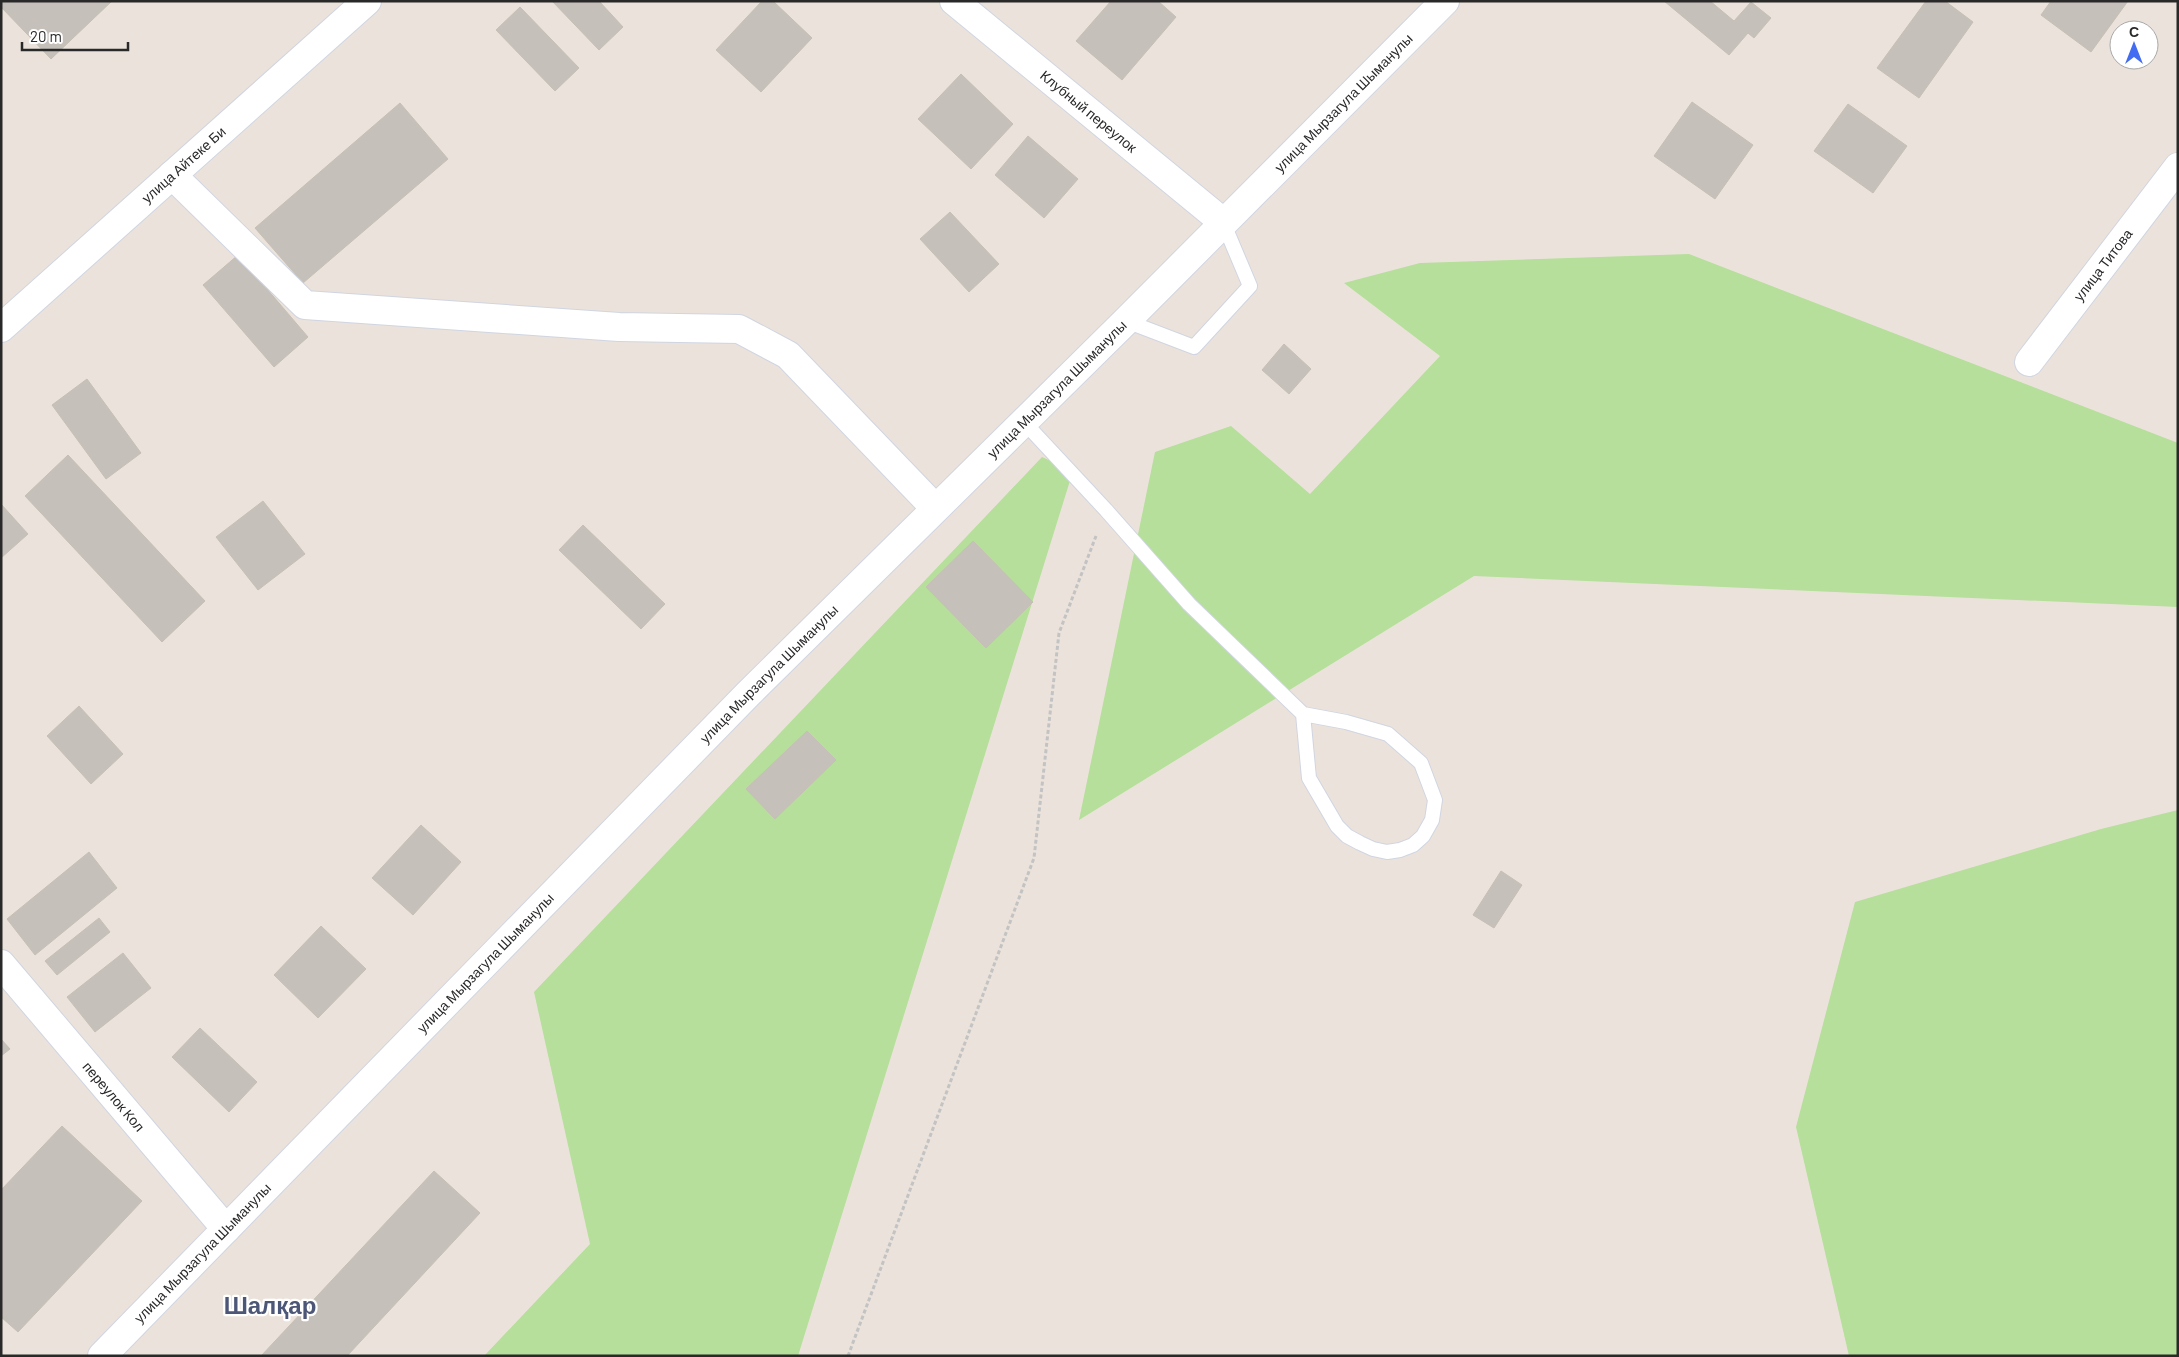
<svg xmlns="http://www.w3.org/2000/svg" width="2179" height="1357" font-family="Barlow,sans-serif">
	<rect width="100%" height="100%" fill="#ebe3db"/>
	<path fill="#b5df9a" d="M1689 254 2178 443V607L1474 576 1079 820 1155 452 1231 426 1310 494 1440 356 1344 283 1420 263Z
		M1042 457 1073 471 798 1356H484L590 1244 534 992Z
		M2178 810V1356H1849L1796 1127 1855 902 2101 829Z"/>
	<path fill="#c6c0bb" stroke="#c6bfb5" d="M1 1H112L51 59 1 7Z
		M552 1H599L623 27 599 50Z
		M762 1H773L812 38 761 92 716 50Z
		M1111 1H1158L1176 17 1122 80 1076 41Z
		M1664 1H1710L1734 21 1751 2 1771 18 1754 38 1748 33 1729 55Z
		M1926 1H1945L1973 22 1919 98 1877 68Z
		M2051 1H2128L2091 52 2041 15Z
		M520 7 579 68 555 91 496 30Z
		M961 74 1013 124 971 169 918 119Z
		M1692 102 1753 145 1715 199 1654 156Z
		M400 103 448 159 303 283 255 228Z
		M1848 104 1907 146 1873 193 1814 151Z
		M1028 136 1078 179 1044 218 995 175Z
		M950 212 999 264 969 292 920 239Z
		M238 255 308 337 274 367 203 285Z
		M1284 344 1311 369 1289 394 1262 370Z
		M87 379 141 453 106 479 52 405Z
		M68 455 205 601 162 642 25 496Z
		M263 501 305 554 258 590 216 537Z
		M1 504 28 534 1 558Z
		M583 525 665 604 641 629 559 550Z
		M973 541 1033 602 986 648 926 587Z
		M79 706 123 754 91 784 47 736Z
		M807 731 836 760 775 819 746 789Z
		M421 825 461 862 413 915 372 878Z
		M89 852 117 888 35 955 7 919Z
		M1501 871 1522 885 1494 928 1473 915Z
		M99 918 110 932 57 975 45 961Z
		M321 926 366 969 318 1018 274 975Z
		M123 953 151 988 95 1032 67 997Z
		M200 1028 257 1082 229 1112 172 1057Z
		M1 1039 10 1049 1 1056Z
		M62 1126 142 1201 18 1332 1 1317V1190Z
		M434 1171 480 1213 347 1356H261Z"/>
	<g fill="none" stroke-linecap="round" stroke-linejoin="round">
		<g stroke="#d0d5e1" stroke-width="16">
			<path id="service" d="M1126 321 1194 347 1250 286 1223 222
				M1023 421 1106 510 1189 604 1303 714 1346 722 1388 734 1421 763 1435 800 1432 820 1423 836 1413 845 1400 850 1387 852 1373 849 1360 843 1347 836 1337 826 1309 778 1303 714"/>
		</g>
		<g stroke="#d0d5e1" stroke-width="30">
			<g id="minor">
				<path id="s1" d="M954 1 1223 222"/>
				<path d="M172 175 305 305 619 327 739 329 788 355 935 508"/>
				<path id="s2" d="M1 328 367 1"/>
				<path id="s3" d="M2029 362 2178 167"/>
				<path id="s4" d="M1 964 226 1229"/>
				<path id="s5" d="M102 1356 748 694 1126 321 1445 1"/>
			</g>
		</g>
		<path stroke="#c3c3c3" stroke-width="3" stroke-dasharray="4 2.5" stroke-linecap="butt" d="M848 1356 1034 858 1059 633 1096 536"/>
		<use href="#service" stroke="#fff" stroke-width="14"/>
		<use href="#minor" stroke="#fff" stroke-width="28"/>
	</g>
	<g text-anchor="middle" stroke-width="4.5" stroke-linejoin="round" paint-order="stroke">
		<g font-size="14" fill="#292929" stroke="#fff">
			<text dy="5" stroke="none"><textPath href="#s5" startOffset="1764">улица Мырзагула Шыманулы</textPath></text>
			<text dy="5" stroke="none"><textPath href="#s1" startOffset="174">Клубный переулок</textPath></text>
			<text dy="5" stroke="none"><textPath href="#s2" startOffset="245">улица Айтеке Би</textPath></text>
			<text dy="5" stroke="none"><textPath href="#s3" startOffset="122">улица Титова</textPath></text>
			<text dy="5" stroke="none"><textPath href="#s5" startOffset="1359">улица Мырзагула Шыманулы</textPath></text>
			<text dy="5" stroke="none"><textPath href="#s5" startOffset="954">улица Мырзагула Шыманулы</textPath></text>
			<text dy="5" stroke="none"><textPath href="#s5" startOffset="549">улица Мырзагула Шыманулы</textPath></text>
			<text dy="5" stroke="none"><textPath href="#s4" startOffset="174">переулок Кол</textPath></text>
			<text dy="5" stroke="none"><textPath href="#s5" startOffset="144">улица Мырзагула Шыманулы</textPath></text>
		</g>
		<g font-size="24" font-weight="bold" fill="#4c5677" stroke="#fff">
			<text x="270" y="1314">Шалқар</text>
		</g>
	</g>
	<rect width="2179" height="1357" fill="none" stroke="#292929" stroke-width="5"/>
	<g transform="translate(2134 45)"><circle r="24" fill="#ffffff" stroke="#a9a9a9"/>
	<path d="M0-4L9 19L0 12L-9 19Z" fill="#426cf1"/>
	<text y="-8" font-size="14" font-weight="bold" text-anchor="middle" fill="#292929">С</text>
	</g>
	<path d="M22 42v8h106v-8" fill="none" stroke="#292929" stroke-width="2.5"/>
	<text x="30" y="42" font-size="15" fill="#292929" stroke="#ffffff" stroke-width="4" paint-order="stroke">20 m</text>
</svg>
